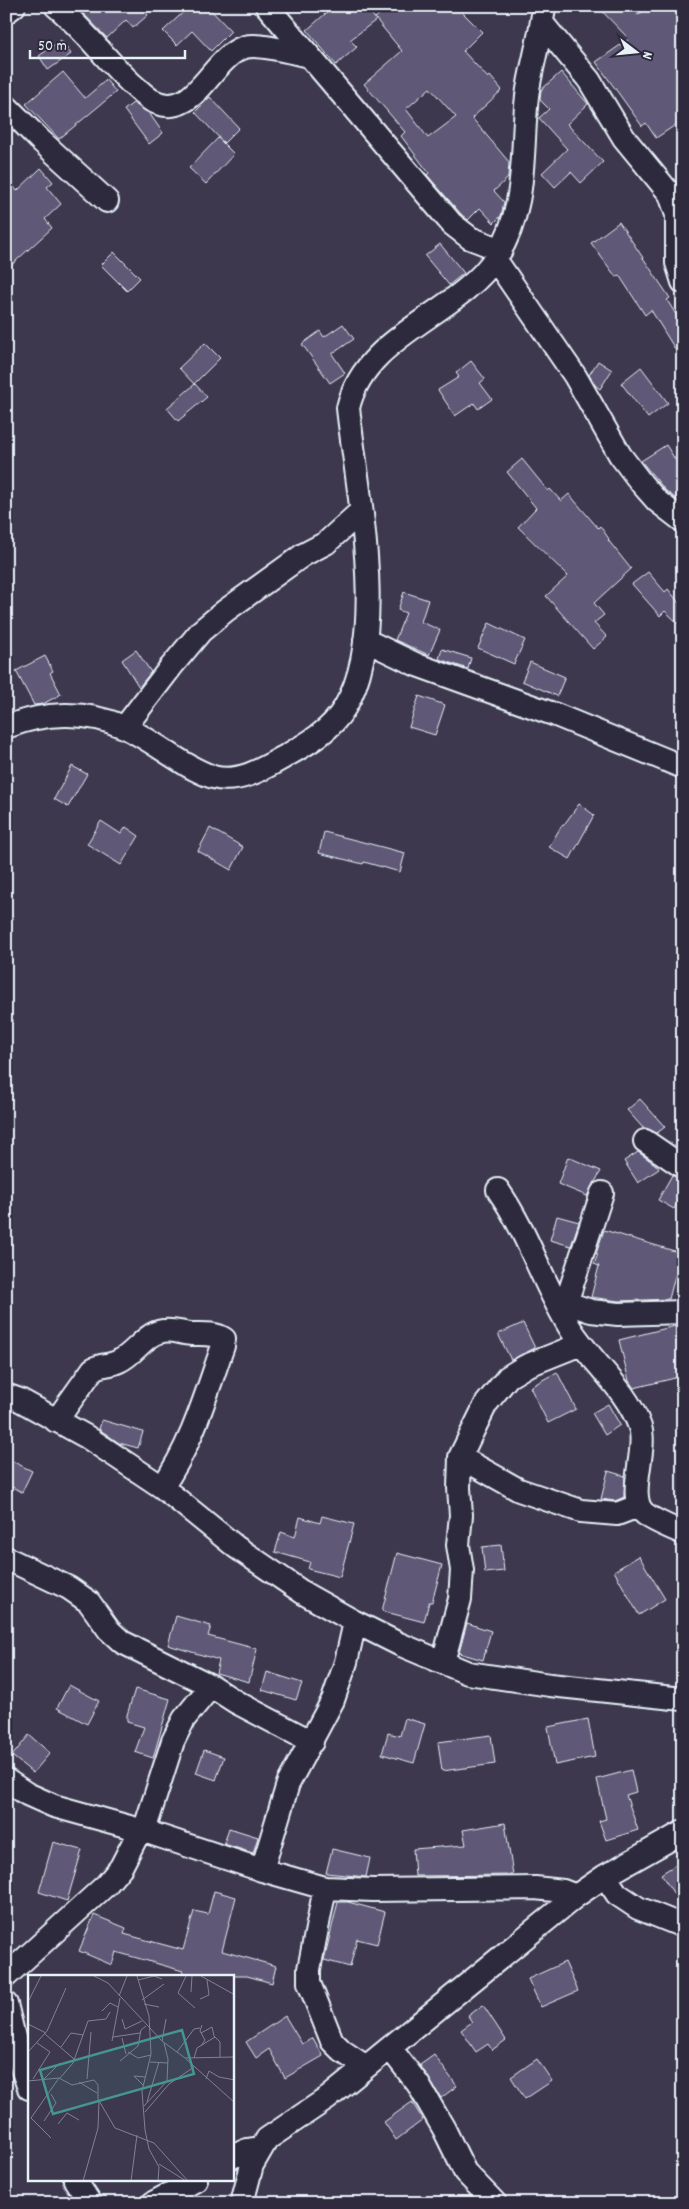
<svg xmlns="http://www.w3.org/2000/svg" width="689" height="2209" font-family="Dekko,sans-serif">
	<rect width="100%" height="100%" fill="#3d384e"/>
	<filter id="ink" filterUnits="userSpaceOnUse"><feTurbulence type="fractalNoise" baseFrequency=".02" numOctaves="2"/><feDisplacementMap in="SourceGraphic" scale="10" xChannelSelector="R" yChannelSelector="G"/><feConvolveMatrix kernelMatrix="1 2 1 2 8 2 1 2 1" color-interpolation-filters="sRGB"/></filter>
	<g filter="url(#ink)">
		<path fill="#5f5976" stroke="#e8f1f8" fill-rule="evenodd" d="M76 6H140L148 15 133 28 126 20 107 38Z
			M190 6H207L231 31 211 51 192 31 177 45 163 31Z
			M334 6H366L376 20 350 40 357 47 336 65 307 30Z
			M389 6H456L482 32 463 51 488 78 490 76 502 90 472 118 509 162 508 178 494 191 504 202 501 216 494 223 480 208 468 220 461 214 427 175 429 173 401 136 405 132 364 84 402 51 375 18ZM430 88 456 117 428 138 406 109Z
			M597 6H631L638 15 650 6H683V120L656 138 646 123 642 126 596 62 629 39Z
			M61 40 71 54 48 70 39 56Z
			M63 72 85 98 106 80 116 92 59 139 26 104Z
			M561 72 588 104 567 124 603 162 581 183 571 172 555 187 542 173 567 149 539 118 549 109 540 100 541 90Z
			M210 97 239 128 224 143 195 112Z
			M133 103 149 113 163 133 149 144 124 110Z
			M218 138 234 154 206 184 189 168Z
			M41 168 53 182 47 187 61 204 45 219 52 228 6 270V176L17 191Z
			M619 222 670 298 667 300 683 326V362L651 310 645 315 619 275 616 277 591 243Z
			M440 244 464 273 449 285 425 256Z
			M114 252 140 278 127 291 101 265Z
			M343 324 354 339 332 354 345 373 330 383 302 344 320 331 324 337Z
			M205 343 220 358 194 384 179 368Z
			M471 361 485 379 480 383 492 399 478 409 474 403 455 416 438 390 459 377 456 373Z
			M598 361 612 370 600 389 595 385 589 375Z
			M641 367 668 403 648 418 621 383Z
			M195 384 207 397 178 421 167 408Z
			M666 445 683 472V497L678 500 666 491 641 461Z
			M522 459 548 491 550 489 561 501 569 494 598 528 600 526 609 539 608 540 631 569 594 603 604 615 594 623 607 637 593 649 546 596 568 576 518 527 536 508 507 472Z
			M648 572 665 592 668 589 683 608V628L665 611 660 616 632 584Z
			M404 592 428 600 421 622 440 630 429 655 395 640 406 613 398 610Z
			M489 623 525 640 514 664 478 648Z
			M442 649 471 658 468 669 439 659Z
			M136 650 151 672 139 687 122 660Z
			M45 656 53 671 50 673 61 694 43 704 34 705 16 671Z
			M530 662 565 677 557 696 522 681Z
			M419 696 445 705 435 735 409 727Z
			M72 766 87 774 68 807 54 799Z
			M579 804 594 815 570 859 549 847 562 825 563 826Z
			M101 821 121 834 126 827 139 836 121 865 87 844Z
			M210 828 243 847 231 870 198 851Z
			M324 832 405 853 400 872 364 862 363 864 319 853Z
			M640 1099 665 1127 657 1133 646 1128H643L627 1110Z
			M638 1152 656 1165 659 1169 638 1183 624 1161Z
			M568 1157 601 1171 587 1196 558 1184Z
			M672 1175 683 1180V1193L674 1209 658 1200Z
			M557 1216 579 1222 571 1246 550 1240Z
			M604 1230 681 1253 669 1299 619 1301 591 1297 599 1266 594 1264 598 1254H596Z
			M523 1323 535 1348 511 1360 498 1334Z
			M675 1326 679 1346 683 1345V1376L634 1388 629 1381 619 1340Z
			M557 1372 576 1409 548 1423 530 1387Z
			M608 1404 620 1425 605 1435 592 1413Z
			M102 1420 143 1432 138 1448 119 1443 99 1429Z
			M6 1458 32 1471 22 1492 6 1484Z
			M608 1471 625 1476 624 1497 615 1501 601 1499Z
			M322 1516 354 1524 340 1577 308 1569 310 1562 275 1552 281 1532 295 1537 300 1517 320 1523Z
			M501 1545 504 1571 485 1573 482 1547Z
			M397 1553 442 1565 432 1602H429L424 1622 382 1611Z
			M639 1556 665 1599 639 1615 614 1571Z
			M176 1616 211 1626 208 1636 257 1649 249 1682 216 1673 219 1660 168 1645Z
			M467 1623 491 1631 483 1660 459 1653Z
			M267 1672 302 1683 296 1700 262 1690Z
			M69 1685 99 1701 87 1724 57 1708Z
			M135 1689 170 1699 153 1758 135 1752 144 1727 127 1722V1715Z
			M405 1718 425 1724 414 1763 382 1754 388 1733 400 1736Z
			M588 1719 595 1757 555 1765 548 1727Z
			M29 1735 50 1753 33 1773 12 1756Z
			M491 1735 495 1764 442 1771 438 1742Z
			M204 1750 224 1757 216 1780 196 1773Z
			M631 1770 636 1792 626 1795 638 1830 606 1840 599 1821 606 1819 597 1779Z
			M505 1823 513 1875 415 1876 413 1849 466 1845 463 1830Z
			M229 1828 258 1837 253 1853 224 1844Z
			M53 1842 82 1850 67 1901 39 1892Z
			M332 1849 370 1858 366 1877 326 1873Z
			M683 1860V1908L661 1874Z
			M214 1891 236 1897 222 1951 276 1966 272 1983 247 1976H182L183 1971 116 1952 112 1965 79 1951 94 1915 126 1928 124 1934 183 1950 194 1911 208 1914Z
			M338 1902H348L385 1912 377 1944 357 1939 350 1967 324 1960Z
			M565 1962 578 1991 541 2007 528 1979Z
			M483 2005 506 2040 492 2050 488 2044 476 2052 461 2030 472 2022 468 2016Z
			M285 2016 302 2044 313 2038 323 2056 285 2078 269 2049 256 2058 246 2042Z
			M434 2055 457 2086 441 2098 420 2065Z
			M537 2059 552 2081 525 2099 511 2077Z
			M412 2102 423 2120 396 2140 384 2122Z"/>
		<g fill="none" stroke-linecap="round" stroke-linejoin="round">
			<g stroke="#e8f1f8" stroke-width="26">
				<path id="minor" d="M56 6C85 30 106 60 133 85 139 90 145 96 151 100 195 124 210 57 245 47 260 43 294 53 309 56
					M267 6 452 224 470 238 501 250
					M6 12 14 6
					M542 23 589 80 624 138 670 194 677 215V263L683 282
					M6 106 39 139 107 201
					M495 259 575 376 620 455 642 484 657 501 683 521
					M365 640 417 665 556 715 683 767
					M6 727C44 712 86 710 124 727 155 741 181 766 213 777 238 784 263 769 284 757 307 744 331 731 345 707 389 633 357 491 348 408 365 334 458 315 496 257 528 210 521 149 527 96 531 66 541 37 544 6
					M125 727 171 667 201 631 225 611 303 555 326 543 360 512
					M645 1141 683 1167
					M498 1190C529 1234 543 1286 572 1331 593 1363 627 1390 640 1427 648 1451 625 1498 645 1514 656 1522 670 1527 683 1533
					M555 1299 591 1311 618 1314 683 1312
					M566 1303 602 1193
					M6 1395 20 1400 87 1437 162 1487 236 1547 305 1594 355 1622 399 1644 468 1673 550 1685 683 1699
					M56 1421 93 1369C101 1364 110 1366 119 1361 135 1354 145 1333 163 1331 174 1329 183 1334 194 1334 204 1334 215 1333 224 1339L223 1346C206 1394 192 1445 162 1487
					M460 1457 519 1490 581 1511 617 1514 638 1506
					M6 1558 69 1588 89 1602 109 1630 122 1642 211 1686 236 1702 312 1742
					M443 1662 460 1599 462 1570 458 1545 461 1515 459 1488 460 1457 486 1404 508 1377 526 1366 581 1344
					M6 1780 27 1794 54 1806 144 1831 262 1870 325 1888 373 1890 535 1888 563 1891 576 1896
					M144 1831 173 1741 184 1719 211 1686
					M262 1870 288 1784 333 1700 346 1662 355 1622
					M605 1876 617 1894 638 1908 683 1926
					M325 1888 309 1969V1983L332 2041 342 2051 366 2067
					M6 1976 106 1885 121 1867 140 1830
					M6 2004 21 2066 29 2088
					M390 2048 418 2084 444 2129 465 2172 495 2203
					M232 2157 247 2150 260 2148
					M75 2180 90 2203
					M153 2203 196 2180
					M242 2203 252 2165 267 2139 328 2098 576 1896 605 1876 683 1832"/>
			</g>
			<use href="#minor" stroke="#2f2a3d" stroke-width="22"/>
		</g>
	</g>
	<g transform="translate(28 1975)">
		<rect width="206" height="206" fill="#3d384e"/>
		<path fill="none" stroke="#818292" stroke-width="1" d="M66 1 80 8 134 66 157 83 207 82M109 1 121 41 123 79 114 116 117 155 121 174 131 192 130 206M158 1 150 18 167 33M173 1 207 20M110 5 126 1 134 4M163 17 164 1M91 21 99 1M172 24 181 20 179 5M114 25 136 9M0 27 13 1M116 29 131 32M74 36 82 28 90 32M94 44 97 54 114 46M0 49 18 58M173 58 184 52 186 61 192 67V82M17 59 46 84M85 62 112 58M94 63 98 79M84 66 92 23M134 66 138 44M173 71 177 65 172 56 174 50M33 72 43 58 55 60M0 77 19 56 38 13M100 77 110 83 123 80M149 77 166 54 172 53M166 83 169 73 187 62M158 84 207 128M92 86 110 71 113 55 118 51M122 87 140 88M32 103 45 88 60 46 78 44 82 37M5 104 22 77 9 68M16 104 32 88M59 104 63 57M178 104 181 96 191 102 207 105M0 106 31 103 44 110 66 105 70 110V124L87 153 126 168 160 206M51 107 69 118M115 110 106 101 117 102M119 127 131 87M116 131 139 106 140 84 136 68M117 137 141 109 166 92M16 146 28 128 23 119M30 149 39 138 51 145M23 163 3 143 31 103M131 189 158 206M55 206 70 153 71 126M103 206 109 160"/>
		<path fill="#459590" fill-opacity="0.15" stroke="#459590" stroke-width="2.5" d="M154 55 166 99 25 139 12 95Z"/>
		<rect width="206" height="206" fill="none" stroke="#e8f1f8" stroke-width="2.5"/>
	</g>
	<rect width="689" height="2209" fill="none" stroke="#2f2a3d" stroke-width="25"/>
	<rect x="12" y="12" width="664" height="2184" fill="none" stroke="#e8f1f8" stroke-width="2" filter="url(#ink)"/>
	<g transform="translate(636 52) rotate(106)" stroke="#2f2a3d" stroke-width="4" paint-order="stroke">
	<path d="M0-4L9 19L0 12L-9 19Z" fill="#e8f1f8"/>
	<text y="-8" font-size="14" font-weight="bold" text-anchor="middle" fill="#e8f1f8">N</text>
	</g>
	<path d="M30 50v8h155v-8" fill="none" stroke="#e8f1f8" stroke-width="2.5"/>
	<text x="38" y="50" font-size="15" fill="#e8f1f8" stroke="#2f2a3d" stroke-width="4" paint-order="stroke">50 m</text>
</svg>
